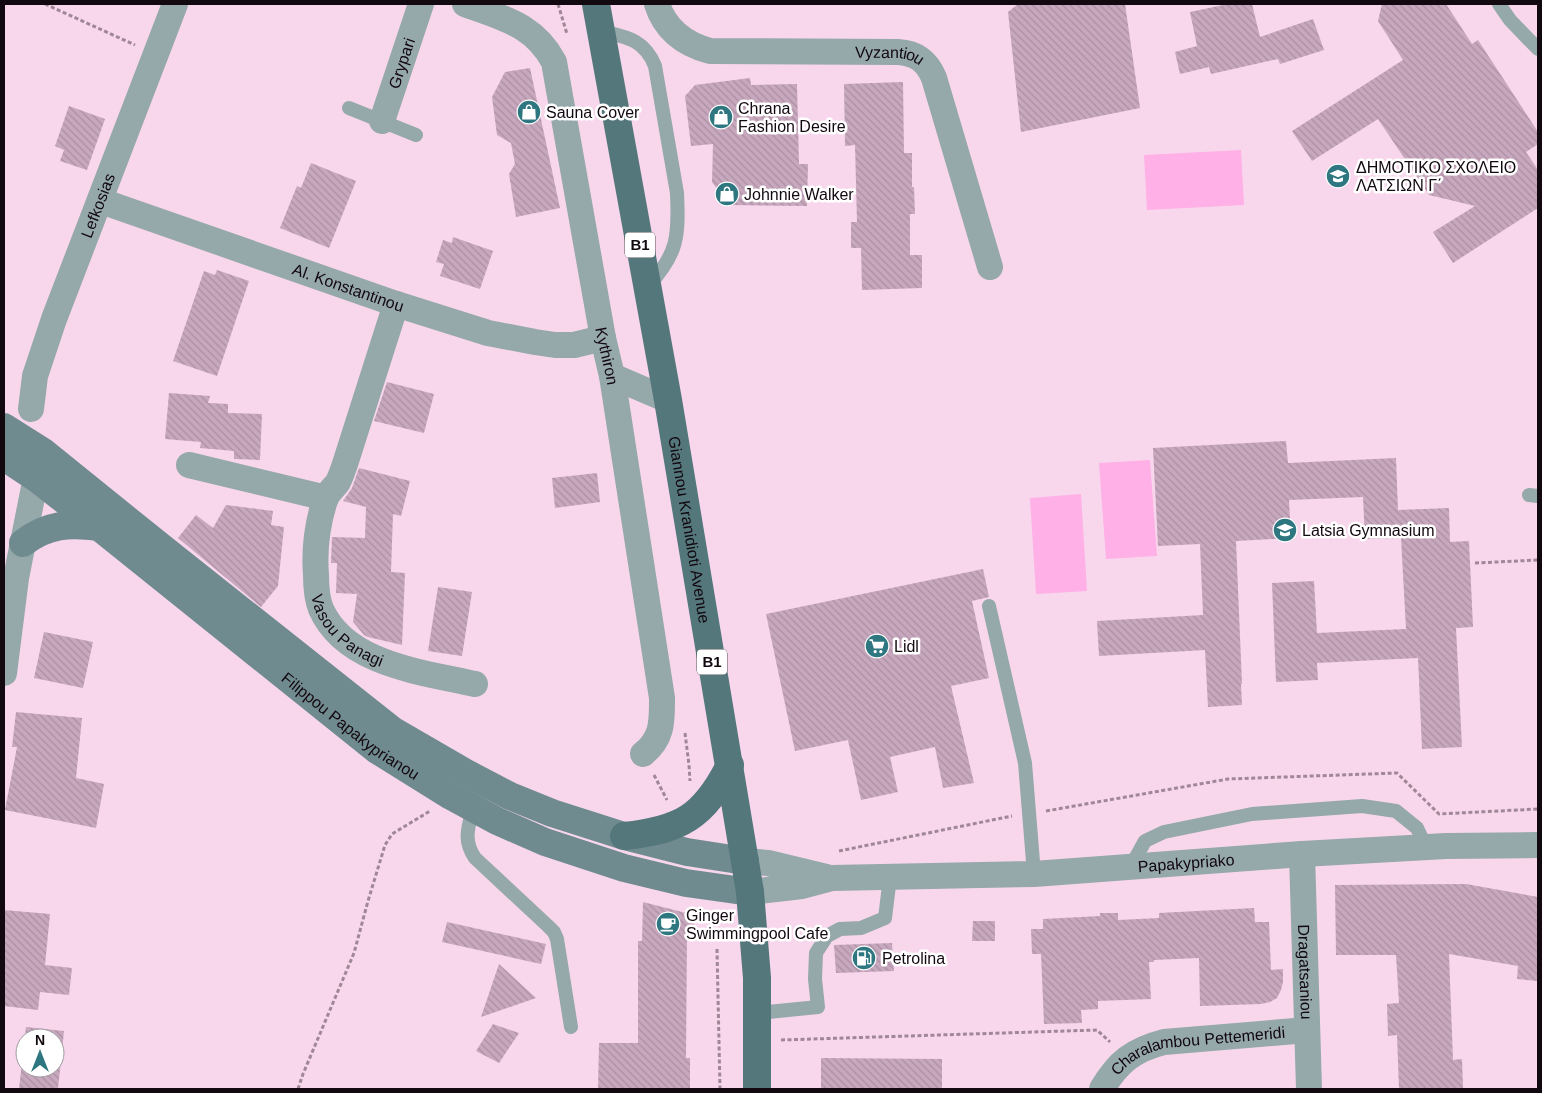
<svg xmlns="http://www.w3.org/2000/svg" width="1542" height="1093" font-family="Helvetica,sans-serif">
	<defs>
		<pattern id="building-back-hatch" width="6" height="6" patternUnits="userSpaceOnUse" patternTransform="scale(1.25)"><rect width="6" height="6" fill="#c8a8be"/><path d="M-1 5l2 2M0 0l6 6M5-1l2 2" fill="none" stroke="#ab8fa2"/></pattern>
	</defs>
	<rect width="100%" height="100%" fill="#f8d7ed"/>
	<path fill="#feb0e7" d="M1241 150 1244 205 1147 210 1144 155Z
		M1150 460 1157 556 1106 559 1099 463Z
		M1081 494 1087 591 1036 594 1030 498Z"/>
	<path fill="url(#building-back-hatch)" fill-rule="evenodd" d="M1018 4H1125L1140 108 1021 132 1008 12Z
		M1228 4H1252L1260 37 1313 19 1324 50 1280 64 1278 59 1211 74 1209 67 1180 74 1175 52 1197 46 1190 12Z
		M1382 4H1446L1472 44 1478 40 1538 132V144L1526 152 1538 170V208L1453 263 1433 232 1475 206 1429 195 1378 119 1312 161 1292 131 1403 60 1378 21Z
		M530 68 560 208 516 217 509 174 515 164 511 143 497 135 492 97 505 72Z
		M750 78 751 85 797 84 799 164H808L807 206 729 205 712 182 713 144 691 146 685 96 695 85Z
		M903 82 904 153H912V187H914L915 214H910V255H922V288L862 290 861 248H851V222H857L855 145 845 146 844 84Z
		M69 106 105 119 87 170 60 161 64 150 55 146Z
		M311 163 356 181 329 248 280 228 297 186 301 188Z
		M453 237 493 251 480 289 440 276 444 264 436 262 443 240 452 243Z
		M217 270 249 281 217 376 173 361 204 271 215 275Z
		M387 382 434 394 424 433 374 421Z
		M169 393 210 396 208 403 228 404V413L262 414 260 460 234 459V451L200 448 201 442 165 439Z
		M1286 441 1288 463 1396 458 1398 510 1449 508 1450 542 1469 541 1473 627 1456 628 1462 747 1422 749 1418 658 1317 663 1318 680 1276 682 1272 583 1314 581 1317 633 1406 629 1401 538 1365 539 1363 497 1289 500 1291 538 1236 541 1242 684H1241L1242 705 1208 707 1205 650 1099 656 1097 621 1203 615 1200 544 1158 546 1153 448Z
		M359 468 410 481 401 516 393 514 391 572 405 573 402 645 368 637 364 635 353 622 357 594 336 593 337 563H331L332 537 365 538 366 507 343 501 352 488Z
		M597 473 600 502 555 508 552 478Z
		M226 505 273 511 271 525 284 527 278 586 261 607 178 538 196 515 213 528Z
		M983 569 989 597 972 601 989 678 951 686 974 783 943 788 935 747 890 757 898 792 861 800 848 740 795 751 766 614Z
		M438 587 472 592 462 656 428 651Z
		M44 632 93 642 83 688 34 678Z
		M16 712 82 718 76 778 104 784 96 828 5 810 17 747H12Z
		M1466 884 1538 897V981L1517 979 1518 966 1449 954 1453 1060 1462 1059 1463 1089H1399L1397 1035 1388 1036 1387 1004 1399 1003 1396 955H1336L1335 885Z
		M643 902 694 915V934H687L686 1058H690V1089H598L599 1043H638V941H642Z
		M1254 908 1255 922H1269L1271 970 1283 969V982L1281 990 1277 998 1270 1002 1261 1004 1200 1006 1199 958 1154 960V962H1149L1151 999 1098 1001V1009L1081 1010 1082 1023 1044 1024 1041 954H1032L1031 929H1043V919L1100 916V913H1118V920L1159 918V913Z
		M4 910 50 914 45 965 72 968 69 995 40 992 38 1010 4 1006Z
		M973 921H995V941H972Z
		M447 922 546 944 541 964 442 942Z
		M892 943 894 971 836 973 834 945Z
		M499 964 536 998 481 1017Z
		M493 1024 519 1033 499 1063 476 1051Z
		M26 1027 64 1031 58 1089H19ZM25 1038H55V1068H25Z
		M821 1058 942 1059V1089H821Z"/>
	<g fill="none" stroke-linecap="round" stroke-linejoin="round">
		<path stroke="#a08798" stroke-width="3" stroke-dasharray="4 2.5" stroke-linecap="butt" d="M45 4 135 45
			M558 4 567 34
			M1475 563 1538 560
			M685 733 689 765 690 781
			M654 775 667 800
			M1046 811 1228 779 1397 773 1439 814 1538 809
			M839 851 1012 816
			M717 949 720 1089
			M781 1040 1097 1030 1110 1042
			M298 1089 303 1074 354 953 368 901 385 845 392 834 430 811"/>
		<path stroke="#95a8aa" stroke-width="14" d="M1499 4 1510 20 1538 49
			M601 31C626 37 644 39 655 66L677 193C679 236 678 254 648 286
			M349 108 416 135
			M1529 495 1538 496
			M989 606 1025 763 1034 874
			M473 809C468 827 463 841 475 858L548 926 554 932 557 939 571 1027
			M1130 868 1145 841 1164 832 1252 814 1362 806 1396 811 1417 828 1426 847
			M758 1013 818 1007 815 979 816 953 827 936 840 929 861 928 885 918 890 877"/>
		<g stroke="#95a8aa" stroke-width="26">
			<path id="s1" d="M465 4C502 18 534 24 554 62L603 338 612 376 662 698C662 721 663 738 643 754"/>
			<path id="s2" d="M657 4C665 29 684 44 710 51L898 52C916 53 927 61 934 78L990 267"/>
			<path id="s3" d="M382 121 421 4"/>
			<path id="s4" d="M101 201 396 304 488 333 535 342 555 345H574L603 338"/>
			<path id="s5" d="M396 304 345 464C343 470 341 476 338 482 334 488 327 493 325 500 317 525 314 550 316 575 316 586 317 599 321 609 346 665 423 672 475 684"/>
			<path d="M612 376 668 400"/>
			<path id="s6" d="M31 409 35 376 54 319 175 4"/>
			<path d="M189 465 326 498"/>
			<path d="M4 673 16 578 40 457"/>
			<path id="s7" d="M1302 854 1309 1089"/>
			<path d="M745 861 768 863 826 877"/>
			<path id="s8" d="M750 892 802 886 832 878 1034 874 1302 854 1446 846 1538 845"/>
			<path id="s9" d="M1102 1089C1118 1062 1133 1050 1164 1042L1307 1030"/>
		</g>
		<g stroke="#708b8f" stroke-width="28">
			<path d="M4 427 42 451 161 547 392 730 468 774 510 796 552 813 624 836 687 852 745 861"/>
			<path id="s10" d="M4 457 36 478 99 527 377 750 451 796 497 821 545 842 624 868 686 883 750 892"/>
			<path d="M23 543C47 524 70 523 99 527"/>
		</g>
		<g stroke="#54777c" stroke-width="28">
			<path id="s11" d="M596 4 668 400 750 892 757 978V1089"/>
			<path d="M624 836C681 830 704 817 730 765"/>
		</g>
	</g>
	<defs>
		<g id="shop-disc" transform="scale(1.25)"><circle r="9.5" fill="#2e7680" stroke="#fff"/><path d="M-5-2.5h2.3a2.7 3.5 0 0 1 5.4 0H5L5.5 6h-11ZM-1.5-2.5h3a1.5 2.3 0 0 0-3 0Z" fill="#fff"/></g>
		<g id="school-disc" transform="scale(1.25)"><circle r="9.5" fill="#2e7680" stroke="#fff"/><path d="M0-5L7-2L0 1L-7-2ZM-4 1L0 2.5L4 1V4Q0 6-4 4Z" fill="#fff"/></g>
		<g id="supermarket-disc" transform="scale(1.25)"><circle r="9.5" fill="#2e7680" stroke="#fff"/><path d="M-6-5.5h2.5l.6 2H6L4.5 2H-2.5L-4.4-4H-6ZM-1.5 3.2a1.3 1.3 0 1 0 .1 0ZM3 3.2a1.3 1.3 0 1 0 .1 0Z" fill="#fff"/></g>
		<g id="cafe-disc" transform="scale(1.25)"><circle r="9.5" fill="#2e7680" stroke="#fff"/><path d="M-5.5-4.5H6V0H3Q3 3.5 0 3.5H-2.5Q-5.5 3.5-5.5 0ZM3-3.2v2h1.7v-2ZM-6 4.5H4V6H-6Z" fill="#fff"/></g>
		<g id="fuel-disc" transform="scale(1.25)"><circle r="9.5" fill="#2e7680" stroke="#fff"/><path d="M-5.5-6h7V0h2V4h1.3V-2.5L3-4.5l.8-.8L6-3V5H2.5V1h-1V6h-7ZM-4.2-4.7v3.2H.2V-4.7Z" fill="#fff"/></g>
	</defs>
	<g fill-rule="evenodd">
		<use href="#shop-disc" x="529" y="112"/>
		<use href="#shop-disc" x="721" y="117"/>
		<use href="#school-disc" x="1338" y="176"/>
		<use href="#shop-disc" x="727" y="194"/>
		<use href="#school-disc" x="1285" y="530"/>
		<use href="#supermarket-disc" x="877" y="646"/>
		<use href="#cafe-disc" x="668" y="924"/>
		<use href="#fuel-disc" x="864" y="958"/>
	</g>
	<g text-anchor="middle" stroke-width="5" stroke-linejoin="round" paint-order="stroke">
		<g fill="#fff" stroke="#595257" stroke-width="1">
			<rect x="625" y="232.5" width="30" height="25" rx="4"/>
			<rect x="697" y="649.5" width="30" height="25" rx="4"/>
		</g>
		<g font-size="15" font-weight="bold" fill="#12080f">
			<text x="640" y="250">B1</text>
			<text x="712" y="667">B1</text>
		</g>
		<g font-size="16" fill="#12080f" stroke="#fff">
			<text dy="6" stroke="none"><textPath href="#s2" startOffset="254">Vyzantiou</textPath></text>
			<text dy="6" stroke="none"><textPath href="#s3" startOffset="61">Grypari</textPath></text>
			<text dy="6" stroke="none"><textPath href="#s6" startOffset="215">Lefkosias</textPath></text>
			<text dy="6" stroke="none"><textPath href="#s4" startOffset="262">Al. Konstantinou</textPath></text>
			<text dy="6" stroke="none"><textPath href="#s1" startOffset="408">Kythiron</textPath></text>
			<text dy="6" stroke="none"><textPath href="#s11" startOffset="534">Giannou Kranidioti Avenue</textPath></text>
			<text dy="6" stroke="none"><textPath href="#s5" startOffset="354">Vasou Panagi</textPath></text>
			<text dy="6" stroke="none"><textPath href="#s10" startOffset="439">Filippou Papakyprianou</textPath></text>
			<text dy="6" stroke="none"><textPath href="#s8" startOffset="438">Papakypriako</textPath></text>
			<text dy="6" stroke="none"><textPath href="#s7" startOffset="118">Dragatsaniou</textPath></text>
			<text dy="6" stroke="none"><textPath href="#s9" startOffset="111">Charalambou Pettemeridi</textPath></text>
		</g>
		<g font-size="16" fill="#12080f" stroke="#fff" text-anchor="start">
			<text x="738" y="114">Chrana<tspan x="738" dy="18">Fashion Desire</tspan></text>
			<text x="546" y="118">Sauna Cover</text>
			<text x="1356" y="173">ΔΗΜΟΤΙΚΟ ΣΧΟΛΕΙΟ<tspan x="1356" dy="18">ΛΑΤΣΙΩΝ Γ΄</tspan></text>
			<text x="744" y="200">Johnnie Walker</text>
			<text x="1302" y="536">Latsia Gymnasium</text>
			<text x="894" y="652">Lidl</text>
			<text x="686" y="921">Ginger<tspan x="686" dy="18">Swimmingpool Cafe</tspan></text>
			<text x="882" y="964">Petrolina</text>
		</g>
	</g>
	<rect width="1542" height="1093" fill="none" stroke="#12080f" stroke-width="10"/>
	<g transform="translate(40 1053)"><circle r="24" fill="#ffffff" stroke="#a09c9f"/>
	<path d="M0-4L9 19L0 12L-9 19Z" fill="#2e7680"/>
	<text y="-8" font-size="14" font-weight="bold" text-anchor="middle" fill="#12080f">N</text>
	</g>
</svg>
